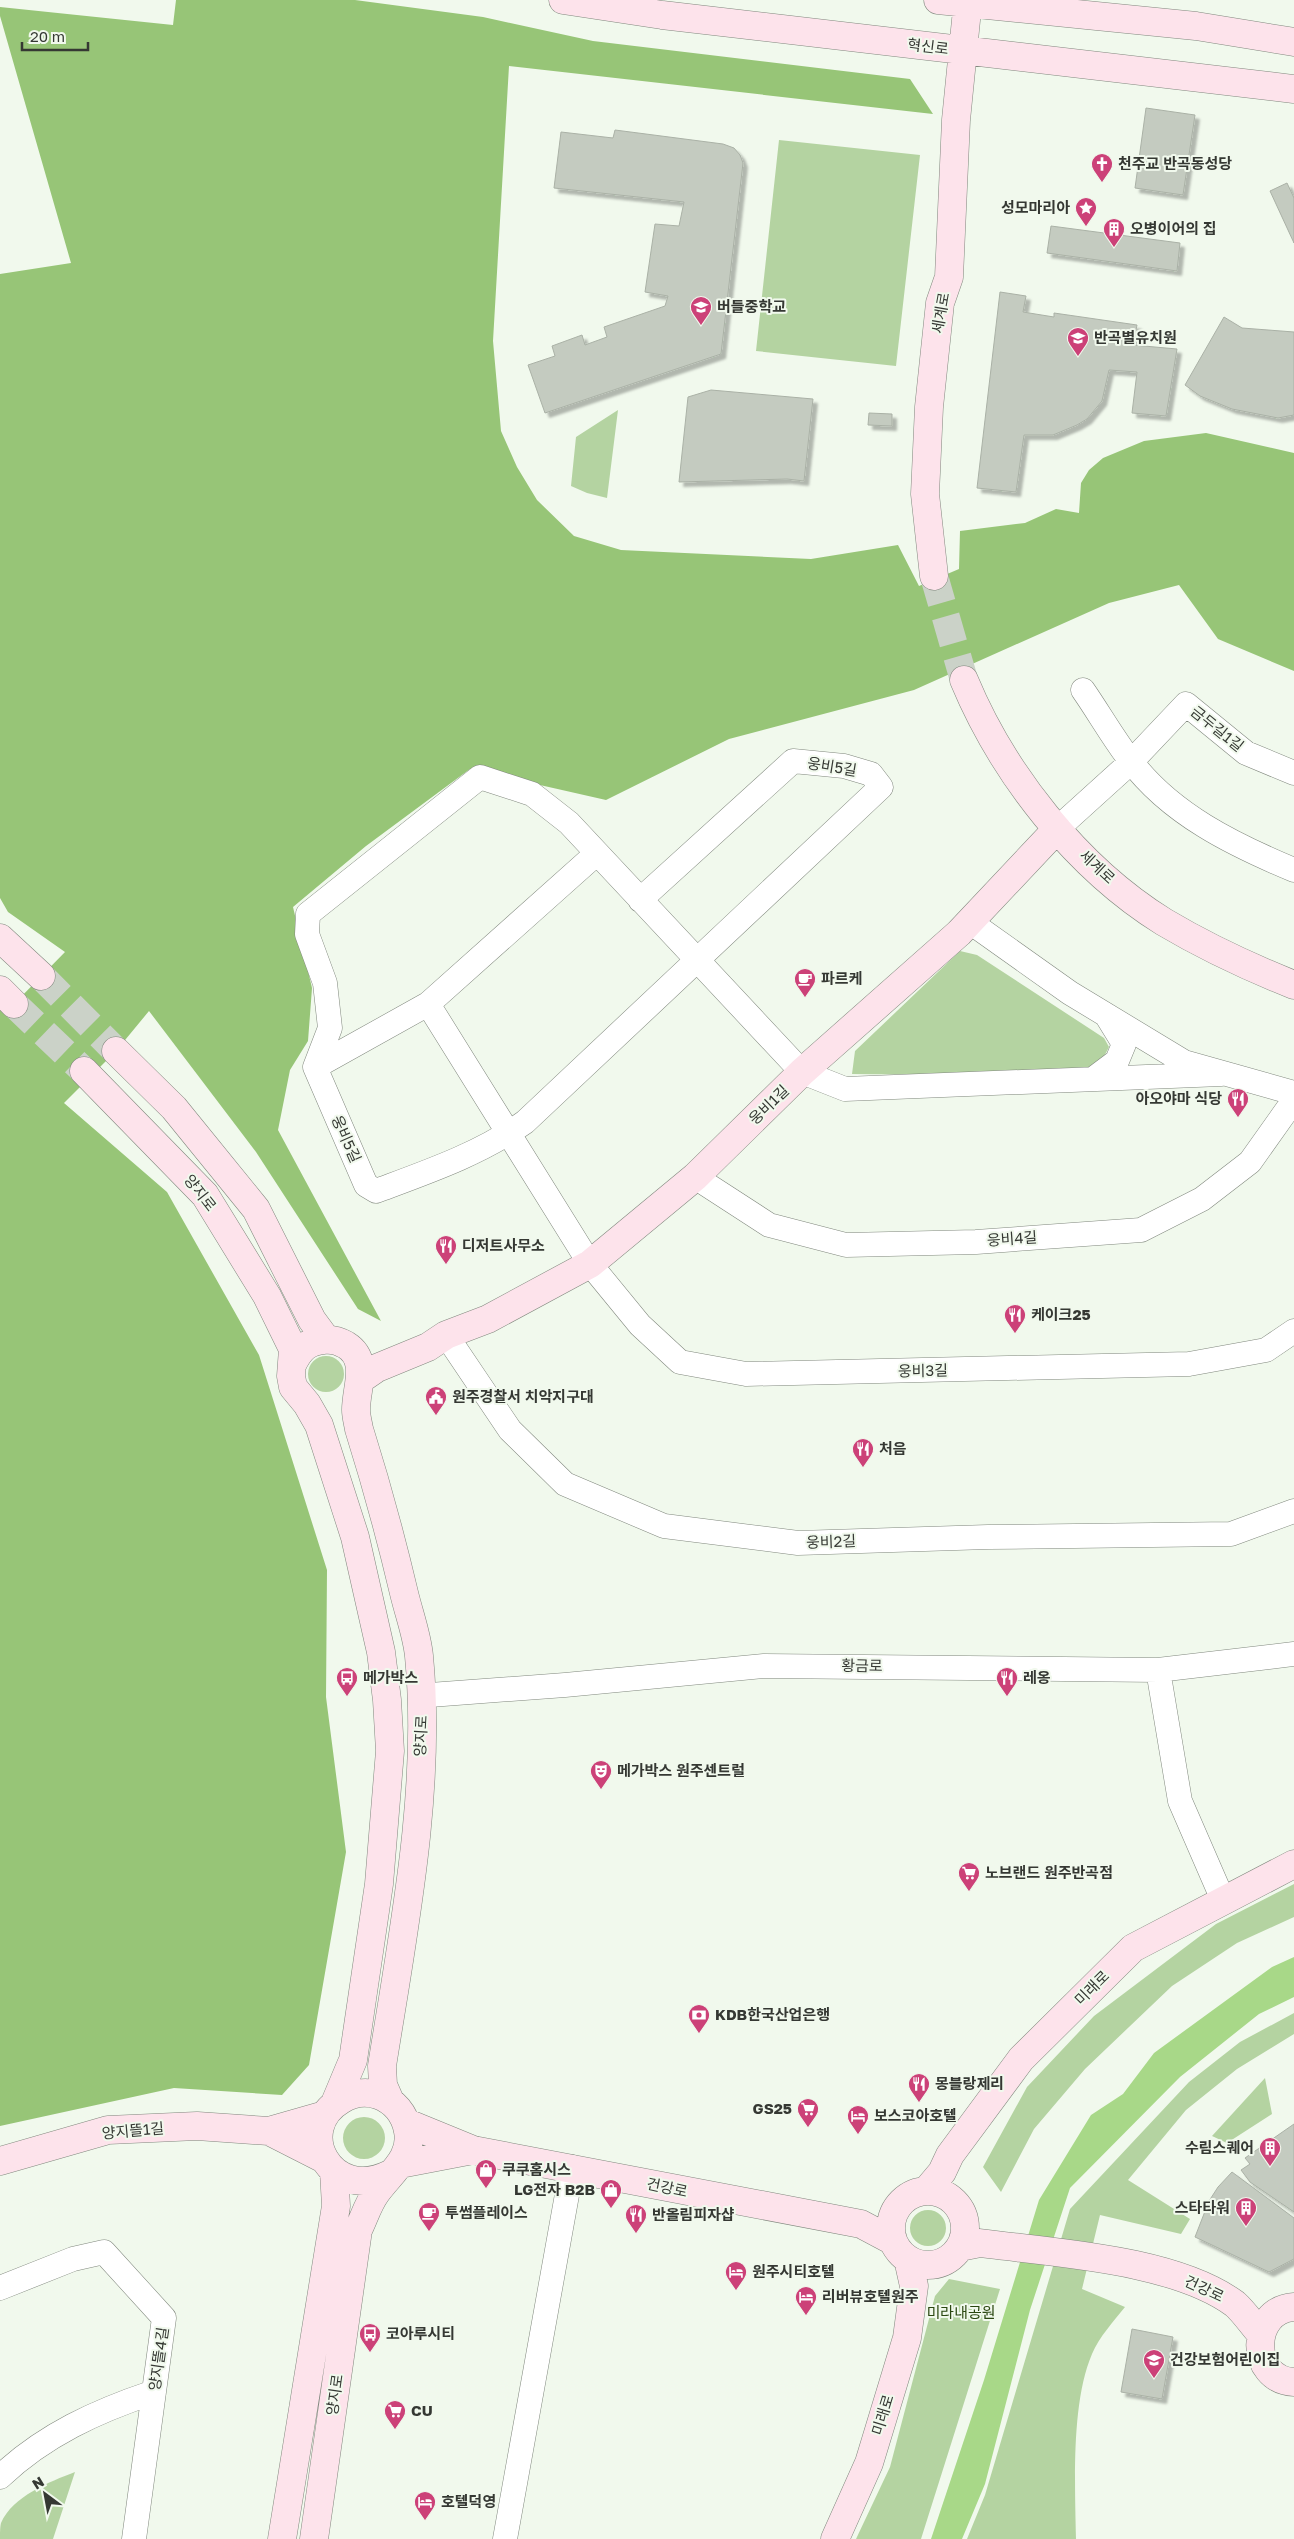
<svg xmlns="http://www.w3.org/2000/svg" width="1294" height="2539" font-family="'Golos Text','Noto Sans KR',sans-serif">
	<defs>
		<filter id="shadow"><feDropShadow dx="4.5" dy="4.5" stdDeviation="1" flood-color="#0004"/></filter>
	</defs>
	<rect width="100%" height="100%" fill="#f1f9ed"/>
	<path fill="#b4d3a1" d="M779 140 920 155 896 366 756 351Z
		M618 410 607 498 587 493 571 486 576 437Z
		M960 951 977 955 1104 1038 1109 1047 1100 1064 1081 1071 956 1075 852 1074 855 1051Z
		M308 1374a18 18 0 1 1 36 0a18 18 0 1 1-36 0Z
		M1294 1884V1917L1237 1943 1172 1986 1085 2069 1034 2129 1001 2192 983 2167 1027 2087 1094 2016 1216 1924Z
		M1294 2013V2034L1237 2069 1186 2110 1128 2180 1190 2219 1181 2234 1100 2215 1082 2289 1125 2307C1114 2321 1099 2337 1092 2354 1071 2403 1075 2485 1076 2539H967L985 2495 1070 2209 1189 2082 1240 2042Z
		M1265 2078 1272 2114 1227 2143 1212 2136Z
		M343 2138a21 21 0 1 1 42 0a21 21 0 1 1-42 0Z
		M910 2228a18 18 0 1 1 36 0a18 18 0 1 1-36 0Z
		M949 2279 1000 2289 921 2539H856L890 2467 935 2296Z
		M75 2472 53 2539H0C0 2534 0 2527 1 2523 13 2496 49 2482 75 2472Z"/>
	<path fill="#97c577" d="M176 0H355L483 17 593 41 910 79 933 114 509 66 493 341 501 431 517 467 537 500 574 536 621 550 811 559 898 545 919 586 959 569 960 531 1025 523 1056 509 1079 513 1081 483 1089 470 1103 458 1144 441 1206 433 1294 453V671L1218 639 1179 585 1109 603 914 690 729 739 606 800 470 769 366 846 293 907 312 988 308 1041 290 1070 278 1130 381 1321 358 1309 256 1152 149 1011 116 1051 64 1103 167 1192 259 1355 327 1570 326 1697 346 1852 309 2065 282 2095 174 2088 0 2126V1008L14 1004 65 952 8 912 0 898V274L71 263 0 16V7L173 25Z"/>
	<path fill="#a8d888" d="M1294 1957V1997L1259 2014 1180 2077 1070 2188 1030 2310 985 2484 962 2539H931L984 2380 1039 2200 1091 2115 1123 2094 1154 2053 1272 1967Z"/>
	<path fill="#c4cbc0" stroke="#aab1a6" filter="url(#shadow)" d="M1146 108 1195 115 1183 195 1135 188Z
		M615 130 723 144 734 148 740 155 743 163 721 354 545 413 528 365 555 356 552 346 582 335 585 345 607 337 604 327 665 306 668 296 645 292 655 224 679 226 684 202 554 188 561 132 613 138Z
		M1287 183 1294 198V243L1270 191Z
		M1051 226 1180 243 1177 271 1047 253Z
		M1000 292 1026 296 1023 312 1054 317V313L1137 325 1133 345 1177 349 1166 416 1132 413 1137 372 1109 370 1102 401 1087 419 1077 425 1053 435H1024L1016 492 977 488Z
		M1224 317 1242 328 1294 332V415L1278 418 1232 409 1200 396 1185 385Z
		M711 390 813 399 804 481 787 479 679 482 688 397Z
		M869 413 892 414V426L868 425Z
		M1294 2124V2212L1250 2182 1241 2170 1250 2164 1245 2158Z
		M1232 2172 1294 2218V2259L1269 2272 1195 2237 1209 2201 1218 2187Z
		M1132 2329 1173 2337 1162 2399 1121 2392Z"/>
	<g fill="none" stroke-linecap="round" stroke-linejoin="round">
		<path stroke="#cbd2c8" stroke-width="28" stroke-dasharray="28 14" stroke-linecap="butt" d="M934 576 964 680
			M41 976 116 1051
			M14 1004 84 1071"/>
		<g stroke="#81887e" stroke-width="25">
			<path id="street" d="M1083 690C1099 713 1113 738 1130 760 1170 814 1234 845 1294 870
				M1057 829 1131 762 1186 704 1246 753 1294 773
				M970 922 1070 993 1184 1062 1294 1093
				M428 1004 590 1264 640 1325 680 1362 746 1374 1189 1364 1266 1350 1294 1331
				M315 1067 330 1028 325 983 307 934 308 914 480 777 532 794 569 823 802 1072 845 1089 1221 1074
				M315 1067 366 1185 376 1191C427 1172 480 1154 525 1122L881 787 871 774 844 766 793 761 640 900
				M315 1067 428 1004 596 854
				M1093 1079 1117 1061 1124 1044 1108 1018
				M695 1177 769 1225 846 1245 976 1242 1141 1230 1202 1199 1250 1162 1294 1100
				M446 1335 510 1430 565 1484 664 1526 798 1543 988 1537 1231 1534 1294 1511
				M1158 1670 1180 1801 1223 1900
				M430 1695 565 1685 764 1666 1158 1670 1294 1654
				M0 2288 73 2259 104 2252 164 2318 134 2539
				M0 2477C44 2435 97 2411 154 2392
				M505 2539 572 2167"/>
		</g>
		<g stroke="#81887e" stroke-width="29">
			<path id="secondary" d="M563 0 662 15 1294 89
				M938 0 1196 26 1294 42
				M934 576 925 494 929 407 940 303 949 277 956 120 968 0
				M964 680C1003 774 1077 868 1164 922 1206 947 1249 967 1294 985
				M0 938 41 976
				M0 990 14 1004
				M116 1051 174 1108 256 1209 312 1320 326 1339
				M84 1071 205 1195 267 1296 293 1349 291 1376 293 1387 307 1404 319 1425 355 1537 381 1652 387 1700 390 1751 379 1884 353 2060 335 2103
				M292 1365C299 1350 307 1341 324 1340 331 1339 339 1341 346 1345 370 1360 356 1387 356 1410 356 1416 358 1423 359 1429 376 1483 391 1538 404 1593 409 1614 417 1635 419 1656 432 1790 403 1933 382 2066L383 2085 390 2101
				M361 1379 377 1368 428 1347 446 1335 488 1319 590 1264 695 1177 802 1072 959 933 1057 829
				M407 2123 473 2150 861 2224 893 2241
				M269 2131 324 2159
				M0 2161 108 2130 197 2126 269 2131 325 2115
				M400 2164 473 2150
				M926 2191 942 2172 950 2155 1021 2059 1133 1948 1294 1864
				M891 2228a37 37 0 1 1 74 0a37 37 0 1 1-74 0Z
				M960 2247 980 2243C1054 2253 1174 2259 1235 2304 1244 2312 1252 2324 1260 2333
				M1294 2307C1249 2310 1249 2380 1294 2382
				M282 2539 336 2206 334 2171
				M314 2539 358 2230C364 2218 368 2204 376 2193 390 2173 413 2158 408 2131 405 2114 394 2101 378 2095 366 2091 352 2093 341 2100 292 2129 330 2204 390 2174
				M835 2539 869 2463 907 2338 914 2286 908 2259"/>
		</g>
		<use href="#street" stroke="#fff" stroke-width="24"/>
		<use href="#secondary" stroke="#fde3eb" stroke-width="28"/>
	</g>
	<defs>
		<g id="church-pin" transform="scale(1.125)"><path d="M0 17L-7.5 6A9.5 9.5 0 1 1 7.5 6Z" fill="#cc4178" stroke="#f1f9ed"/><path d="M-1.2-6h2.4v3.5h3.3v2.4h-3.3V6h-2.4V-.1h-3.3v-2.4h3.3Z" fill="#fff"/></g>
		<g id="sight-pin" transform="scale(1.125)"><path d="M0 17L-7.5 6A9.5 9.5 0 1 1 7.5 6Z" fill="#cc4178" stroke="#f1f9ed"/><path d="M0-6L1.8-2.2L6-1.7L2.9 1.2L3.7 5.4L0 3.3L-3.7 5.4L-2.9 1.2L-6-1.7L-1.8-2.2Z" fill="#fff"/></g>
		<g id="building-pin" transform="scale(1.125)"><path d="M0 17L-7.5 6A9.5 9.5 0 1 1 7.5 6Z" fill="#cc4178" stroke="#f1f9ed"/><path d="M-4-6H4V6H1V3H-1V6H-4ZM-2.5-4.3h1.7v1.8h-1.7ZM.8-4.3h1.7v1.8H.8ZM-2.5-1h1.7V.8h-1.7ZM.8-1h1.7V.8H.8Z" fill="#fff"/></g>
		<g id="school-pin" transform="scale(1.125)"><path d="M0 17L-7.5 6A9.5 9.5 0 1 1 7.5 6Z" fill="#cc4178" stroke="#f1f9ed"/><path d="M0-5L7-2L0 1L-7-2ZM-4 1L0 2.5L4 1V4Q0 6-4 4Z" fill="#fff"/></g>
		<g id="cafe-pin" transform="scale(1.125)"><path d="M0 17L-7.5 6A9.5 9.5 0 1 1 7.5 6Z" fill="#cc4178" stroke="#f1f9ed"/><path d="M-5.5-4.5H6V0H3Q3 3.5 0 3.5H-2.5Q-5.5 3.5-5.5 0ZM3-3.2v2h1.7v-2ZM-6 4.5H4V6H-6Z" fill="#fff"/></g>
		<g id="restaurant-pin" transform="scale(1.125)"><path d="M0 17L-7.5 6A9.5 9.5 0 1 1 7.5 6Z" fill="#cc4178" stroke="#f1f9ed"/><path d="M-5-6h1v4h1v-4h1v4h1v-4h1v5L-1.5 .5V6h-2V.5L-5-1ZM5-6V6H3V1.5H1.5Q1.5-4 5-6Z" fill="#fff"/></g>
		<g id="civic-pin" transform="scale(1.125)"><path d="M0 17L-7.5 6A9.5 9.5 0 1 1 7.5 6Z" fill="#cc4178" stroke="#f1f9ed"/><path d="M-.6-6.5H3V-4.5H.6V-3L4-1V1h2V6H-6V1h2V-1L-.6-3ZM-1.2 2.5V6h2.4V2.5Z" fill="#fff"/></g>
		<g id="bus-pin" transform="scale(1.125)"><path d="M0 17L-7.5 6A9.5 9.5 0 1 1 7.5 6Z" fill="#cc4178" stroke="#f1f9ed"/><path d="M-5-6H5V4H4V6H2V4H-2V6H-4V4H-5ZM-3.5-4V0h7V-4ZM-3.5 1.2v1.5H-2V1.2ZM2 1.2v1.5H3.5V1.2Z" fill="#fff"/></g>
		<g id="theatre-pin" transform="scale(1.125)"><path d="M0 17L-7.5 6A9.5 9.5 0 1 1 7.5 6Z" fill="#cc4178" stroke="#f1f9ed"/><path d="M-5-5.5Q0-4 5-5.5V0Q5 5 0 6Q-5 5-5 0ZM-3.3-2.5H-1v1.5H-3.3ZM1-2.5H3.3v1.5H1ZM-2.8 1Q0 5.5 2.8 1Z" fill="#fff"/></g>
		<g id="supermarket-pin" transform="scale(1.125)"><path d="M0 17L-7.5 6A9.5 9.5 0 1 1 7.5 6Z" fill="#cc4178" stroke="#f1f9ed"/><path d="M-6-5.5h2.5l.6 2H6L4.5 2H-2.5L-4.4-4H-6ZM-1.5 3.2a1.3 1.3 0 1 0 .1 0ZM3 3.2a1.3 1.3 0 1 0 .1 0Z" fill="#fff"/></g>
		<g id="bank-pin" transform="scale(1.125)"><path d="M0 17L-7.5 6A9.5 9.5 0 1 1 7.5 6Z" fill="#cc4178" stroke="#f1f9ed"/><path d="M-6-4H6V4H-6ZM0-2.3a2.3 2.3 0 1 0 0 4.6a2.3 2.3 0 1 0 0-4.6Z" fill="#fff"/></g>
		<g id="hotel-pin" transform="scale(1.125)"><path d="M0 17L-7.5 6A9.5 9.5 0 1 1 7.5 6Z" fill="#cc4178" stroke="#f1f9ed"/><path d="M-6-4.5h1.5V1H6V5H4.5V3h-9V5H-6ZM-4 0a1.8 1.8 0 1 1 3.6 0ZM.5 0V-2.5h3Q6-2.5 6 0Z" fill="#fff"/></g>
		<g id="shop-pin" transform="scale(1.125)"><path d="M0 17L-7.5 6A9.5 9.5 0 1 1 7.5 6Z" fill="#cc4178" stroke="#f1f9ed"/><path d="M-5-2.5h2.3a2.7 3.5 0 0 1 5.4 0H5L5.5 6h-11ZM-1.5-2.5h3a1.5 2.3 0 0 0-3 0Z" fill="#fff"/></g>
	</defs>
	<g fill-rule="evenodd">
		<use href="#church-pin" x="1102" y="164"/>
		<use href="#sight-pin" x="1086" y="208"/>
		<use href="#building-pin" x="1114" y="229"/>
		<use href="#school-pin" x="701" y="307"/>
		<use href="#school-pin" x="1078" y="338"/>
		<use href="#cafe-pin" x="805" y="979"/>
		<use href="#restaurant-pin" x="1238" y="1099"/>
		<use href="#restaurant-pin" x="446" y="1246"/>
		<use href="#restaurant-pin" x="1015" y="1315"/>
		<use href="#civic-pin" x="436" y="1397"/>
		<use href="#restaurant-pin" x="863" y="1449"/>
		<use href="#bus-pin" x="347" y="1678"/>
		<use href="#restaurant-pin" x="1007" y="1678"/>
		<use href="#theatre-pin" x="601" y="1771"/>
		<use href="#supermarket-pin" x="969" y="1873"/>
		<use href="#bank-pin" x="699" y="2015"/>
		<use href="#restaurant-pin" x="919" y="2084"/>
		<use href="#supermarket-pin" x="808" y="2109"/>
		<use href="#hotel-pin" x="858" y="2116"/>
		<use href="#building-pin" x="1270" y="2148"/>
		<use href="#shop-pin" x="486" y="2170"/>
		<use href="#shop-pin" x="611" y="2190"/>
		<use href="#building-pin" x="1246" y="2208"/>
		<use href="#cafe-pin" x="429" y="2213"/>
		<use href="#restaurant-pin" x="636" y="2215"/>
		<use href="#hotel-pin" x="736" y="2272"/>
		<use href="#hotel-pin" x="806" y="2297"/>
		<use href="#bus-pin" x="370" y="2334"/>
		<use href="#school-pin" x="1154" y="2360"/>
		<use href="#supermarket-pin" x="395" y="2411"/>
		<use href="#hotel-pin" x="425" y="2502"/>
	</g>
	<g text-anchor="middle" stroke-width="4" stroke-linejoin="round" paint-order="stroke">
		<g font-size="15" fill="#353833" stroke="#f1f9ed">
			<text transform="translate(928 47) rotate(7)" y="5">혁신로</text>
			<text transform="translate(941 313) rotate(-80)" y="5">세계로</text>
			<text transform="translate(1217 729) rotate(39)" y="5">금두길1길</text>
			<text transform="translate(832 767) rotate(9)" y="5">웅비5길</text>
			<text transform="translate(1097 867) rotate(43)" y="5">세계로</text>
			<text transform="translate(769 1105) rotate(-44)" y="5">웅비1길</text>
			<text transform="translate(346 1139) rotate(66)" y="5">웅비5길</text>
			<text transform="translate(200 1193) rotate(52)" y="5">양지로</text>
			<text transform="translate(1012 1239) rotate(-4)" y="5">웅비4길</text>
			<text transform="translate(923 1371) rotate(-1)" y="5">웅비3길</text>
			<text transform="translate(831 1542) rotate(-2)" y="5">웅비2길</text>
			<text transform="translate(862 1666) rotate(1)" y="5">황금로</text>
			<text transform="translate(421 1736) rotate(-87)" y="5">양지로</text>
			<text transform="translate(1092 1988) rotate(-45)" y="5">미래로</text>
			<text transform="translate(133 2131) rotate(-5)" y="5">양지뜰1길</text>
			<text transform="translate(667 2188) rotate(12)" y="5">건강로</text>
			<text transform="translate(1204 2289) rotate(25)" y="5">건강로</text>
			<text transform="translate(159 2359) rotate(-82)" y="5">양지뜰4길</text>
			<text transform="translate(335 2395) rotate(-82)" y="5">양지로</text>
			<text transform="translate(883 2415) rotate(-73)" y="5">미래로</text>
		</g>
		<g font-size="15" font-weight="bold" fill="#353833" stroke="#f1f9ed" text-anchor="start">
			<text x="1118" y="169">천주교 반곡동성당</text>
			<text x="1070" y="213" text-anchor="end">성모마리아</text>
			<text x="1130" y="234">오병이어의 집</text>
			<text x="717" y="312">버들중학교</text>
			<text x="1094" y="343">반곡별유치원</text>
			<text x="821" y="984">파르케</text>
			<text x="1222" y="1104" text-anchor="end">아오야마 식당</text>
			<text x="462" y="1251">디저트사무소</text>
			<text x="1031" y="1320">케이크25</text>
			<text x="452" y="1402">원주경찰서 치악지구대</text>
			<text x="879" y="1454">처음</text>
			<text x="363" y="1683">메가박스</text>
			<text x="1023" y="1683">레옹</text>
			<text x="617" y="1776">메가박스 원주센트럴</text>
			<text x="985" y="1878">노브랜드 원주반곡점</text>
			<text x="715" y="2020">KDB한국산업은행</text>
			<text x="935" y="2089">몽블랑제리</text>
			<text x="792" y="2114" text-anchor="end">GS25</text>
			<text x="874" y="2121">보스코아호텔</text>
			<text x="1254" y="2153" text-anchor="end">수림스퀘어</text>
			<text x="502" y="2175">쿠쿠홈시스</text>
			<text x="595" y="2195" text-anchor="end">LG전자 B2B</text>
			<text x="1230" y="2213" text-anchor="end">스타타워</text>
			<text x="445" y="2218">투썸플레이스</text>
			<text x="652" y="2220">반올림피자샵</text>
			<text x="752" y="2277">원주시티호텔</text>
			<text x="822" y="2302">리버뷰호텔원주</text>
			<text x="386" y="2339">코아루시티</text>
			<text x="1170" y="2365">건강보험어린이집</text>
			<text x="411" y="2416">CU</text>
			<text x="441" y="2507">호텔덕영</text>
		</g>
		<g font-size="15" fill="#2a4710" stroke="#f1f9ed">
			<text x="961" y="2318">미라내공원</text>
		</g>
	</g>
	<g transform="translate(45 2494) rotate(328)" stroke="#f1f9ed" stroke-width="4" paint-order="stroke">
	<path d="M0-4L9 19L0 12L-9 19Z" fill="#353833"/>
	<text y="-8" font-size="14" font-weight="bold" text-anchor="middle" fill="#353833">N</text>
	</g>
	<path d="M22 42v8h66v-8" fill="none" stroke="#353833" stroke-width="2.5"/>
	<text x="30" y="42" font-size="15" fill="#353833" stroke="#f1f9ed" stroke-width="4" paint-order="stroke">20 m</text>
</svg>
